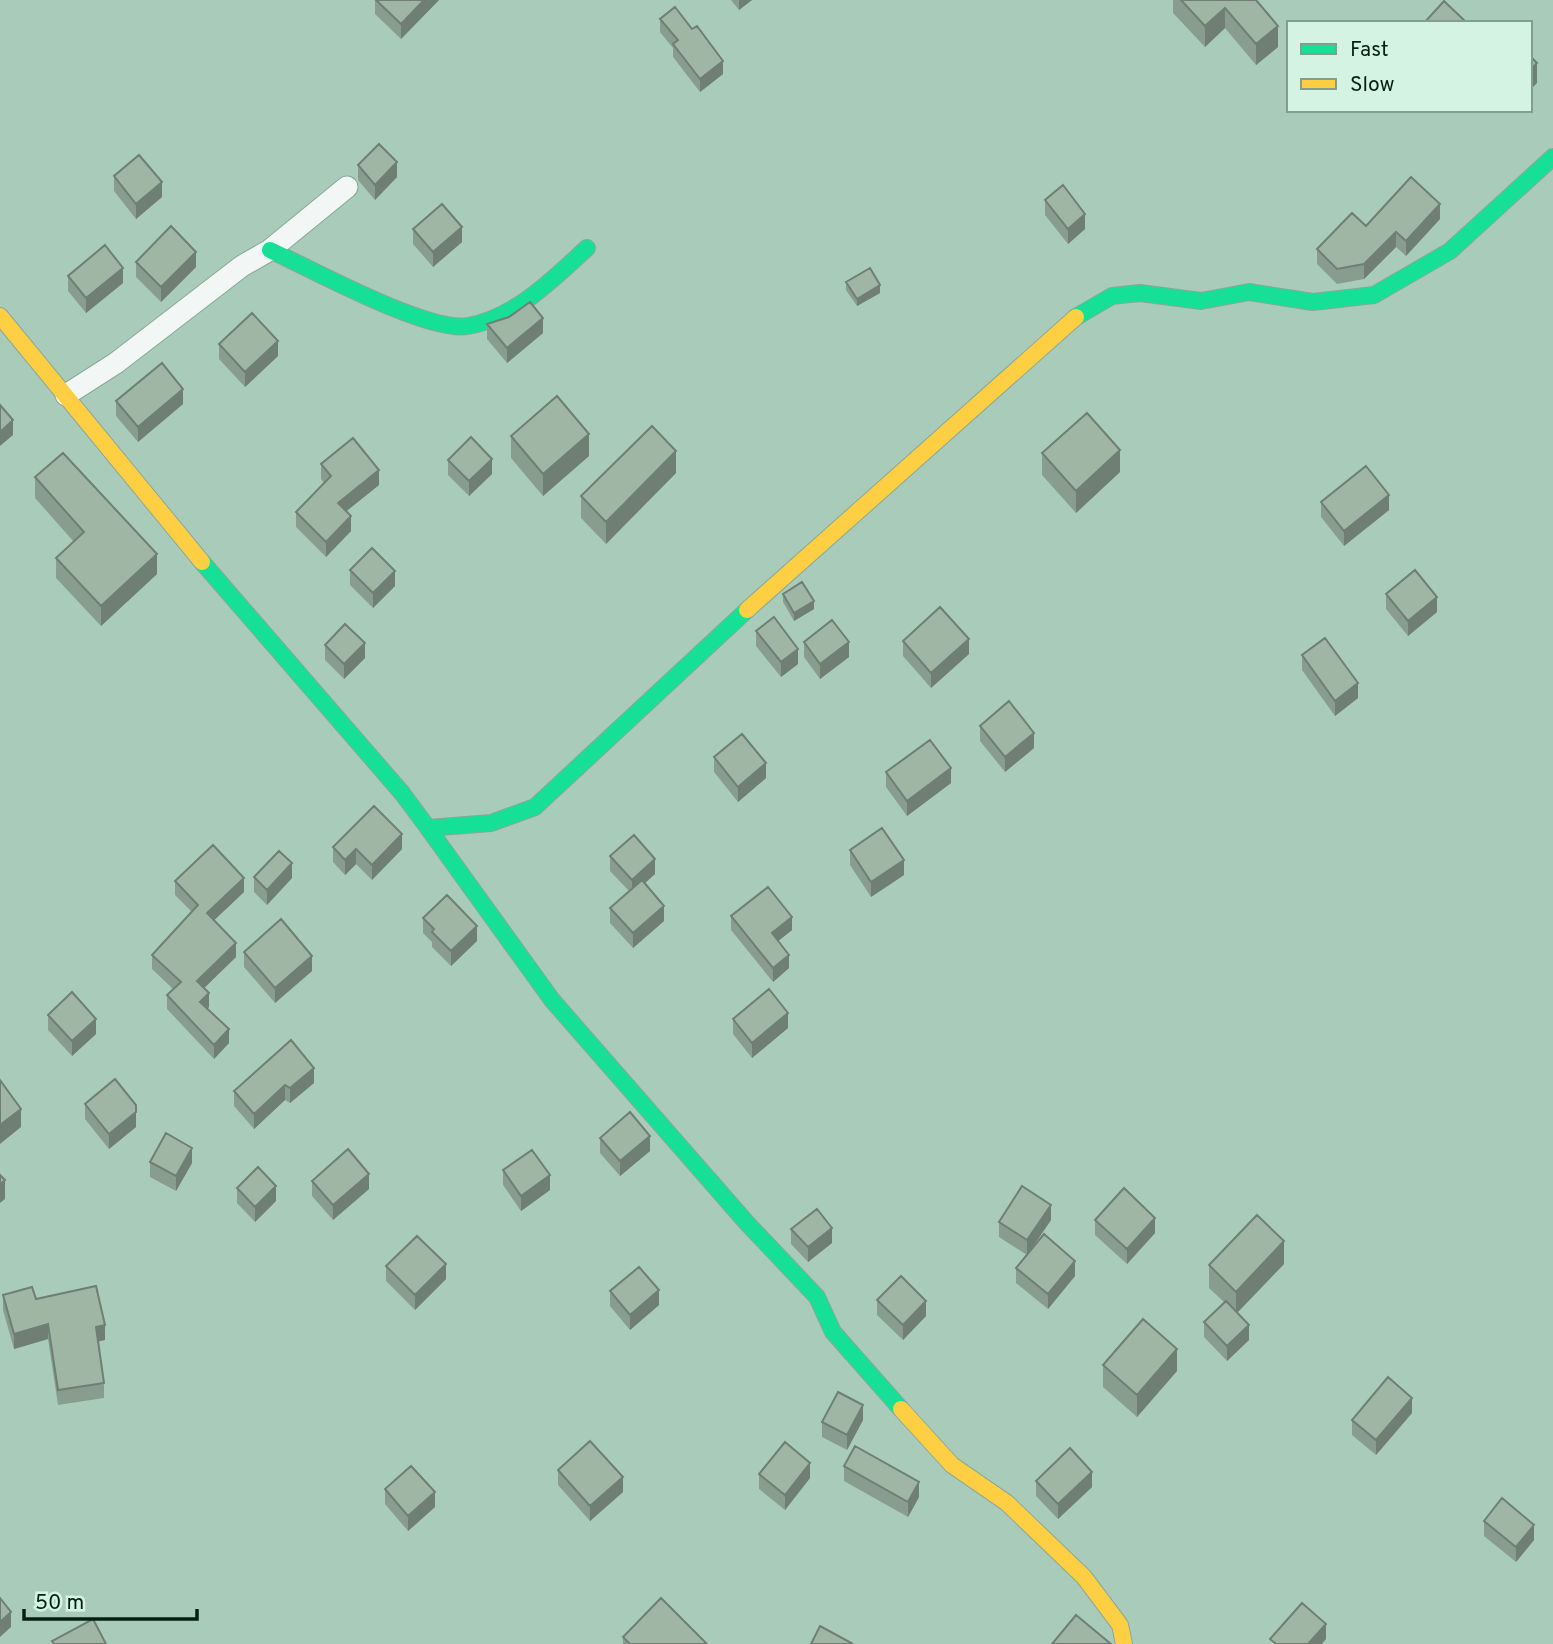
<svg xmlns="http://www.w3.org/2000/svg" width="1553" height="1644" font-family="Overpass,sans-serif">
	<rect width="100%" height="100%" fill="#a9ccba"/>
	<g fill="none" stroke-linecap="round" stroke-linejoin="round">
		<g stroke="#8ba799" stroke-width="23">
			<path id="street" d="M66 395 116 363 242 266 270 250 347 187"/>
		</g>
		<g stroke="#8ba799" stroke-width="18">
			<path id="fast" d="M270 250C311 269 428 333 468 326 515 318 553 279 587 248
				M1076 317 1112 296 1140 293 1201 301 1249 292 1313 302 1374 295 1450 251 1553 157
				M202 562 402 793 428 828 491 823 535 807 747 610
				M428 828 552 1000 746 1222 817 1297 833 1332 901 1409"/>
		</g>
		<g stroke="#8ba799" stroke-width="18">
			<path id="slow" d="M0 316 202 562
				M747 610 1076 317
				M901 1409 952 1465 1007 1503 1084 1577 1120 1625 1124 1644"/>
		</g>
		<use href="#street" stroke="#f2f7f5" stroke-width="21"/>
		<use href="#fast" stroke="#16e098" stroke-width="16"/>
		<use href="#slow" stroke="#ffcf43" stroke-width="16"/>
	</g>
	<path fill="#899d8e" d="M375 0H439L401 39 375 14Z
		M731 0H752L739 10Z
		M1173 0H1256L1278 47 1256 65 1225 28 1205 47 1173 13Z
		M660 19 723 74 700 92 673 57V48L660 32Z
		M358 165 397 177 375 200 358 180Z
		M114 176 162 197 136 219 114 191Z
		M1045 200 1085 229 1068 244 1045 215Z
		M1440 219 1406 256 1396 247 1364 279 1337 284 1317 264V249L1366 226Z
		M413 229 462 242 433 267 413 244Z
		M136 262 196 267 161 302 136 277Z
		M68 276 123 283 86 313 68 291Z
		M846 282 880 293 857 306 846 290Z
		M487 324 543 333 507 363 487 339Z
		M219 344 278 356 245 387 219 359Z
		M116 401 183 404 138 442 116 416Z
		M511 436 589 456 543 496 511 458Z
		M1042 453 1120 472 1076 513 1042 475Z
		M448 460 492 474 469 496 448 475Z
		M321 464 379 485 346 511 351 531 326 557 296 527V512L324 483 321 479Z
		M676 473 606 544 581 518V496Z
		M35 477 157 574 101 626 56 578V558L74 542 35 498Z
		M1321 502 1389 510 1344 546 1321 517Z
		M350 570 395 586 373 608 350 585Z
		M783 594 814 609 794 621 783 602Z
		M1386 594 1437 612 1408 636 1386 609Z
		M756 631 798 664 781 677 756 646Z
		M903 641 969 654 931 688 903 656Z
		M804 642 849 657 820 679 804 657Z
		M325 645 365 658 344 679 325 660Z
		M1302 655 1358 698 1335 716 1302 670Z
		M980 726 1034 748 1005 772 980 741Z
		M714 757 766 778 738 802 714 772Z
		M886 772 951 783 907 816 886 787Z
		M333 847 402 849 372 880 356 864 345 875 333 862Z
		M850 850 904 875 871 897 850 865Z
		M610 856 655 874 644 883 664 921 633 948 610 923V908L629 891 610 871Z
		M254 877 292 878 267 905 254 892Z
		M175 881 244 892 214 920 236 957 204 988 209 1007 207 1009 229 1043 214 1059 167 1009V995L173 989 152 969V955L192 912 175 895Z
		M731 916 792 930 778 941 789 968 773 982 731 930Z
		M423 918 477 941 451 966 432 947V942L423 933Z
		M244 952 312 971 275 1003 244 967Z
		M48 1015 96 1034 72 1056 48 1030Z
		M733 1019 788 1028 752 1058 733 1034Z
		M314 1083 290 1103 285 1100 254 1129 234 1106V1091Z
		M85 1104 136 1127 109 1149 85 1119Z
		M600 1138 650 1151 620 1176 600 1153Z
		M150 1162 192 1163 176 1191 150 1177Z
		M503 1170 550 1190 521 1211 503 1185Z
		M312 1181 369 1189 333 1220 312 1196Z
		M237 1188 276 1201 255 1222 237 1203Z
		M1051 1220 1030 1251 1075 1276 1048 1309 1016 1283V1268L1027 1255 999 1237V1222Z
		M1095 1220 1155 1233 1127 1264 1095 1235Z
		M791 1229 832 1243 808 1262 791 1244Z
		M1284 1264 1237 1313 1249 1340 1227 1361 1204 1337V1322L1224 1302 1209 1288V1265Z
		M386 1266 446 1279 415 1310 386 1281Z
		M610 1291 659 1305 630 1330 610 1306Z
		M3 1295 36 1299 105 1340 98 1341 104 1383V1398L58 1405 48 1339 14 1349 3 1310Z
		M877 1300 926 1316 903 1340 877 1315Z
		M1103 1365 1177 1371 1137 1417 1103 1387Z
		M1412 1413 1376 1455 1352 1435V1420Z
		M863 1420 847 1450 822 1437V1422Z
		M844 1466 919 1497 908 1517 844 1481Z
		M558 1470 623 1492 590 1521 558 1485Z
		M759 1474 810 1478 785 1510 759 1489Z
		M1036 1481 1092 1487 1058 1519 1036 1496Z
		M385 1489 435 1507 408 1531 385 1504Z
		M1484 1521 1534 1540 1516 1562 1484 1536Z
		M623 1637 707 1644H623Z"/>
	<path fill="#6f7f74" d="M424 0H439L401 39V24Z
		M739 0H752L739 10Z
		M1225 8V28L1205 47V26Z
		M1278 26V47L1256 65V44Z
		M723 61V74L700 92V79Z
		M1537 63V83L1530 90V70Z
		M397 162V177L375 200V185Z
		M162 182V197L136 219V204Z
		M1440 204V219L1406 256V241Z
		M1085 214V229L1068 244V229Z
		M462 227V242L433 267V252Z
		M1396 232V247L1364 279V264Z
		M196 252V267L161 302V287Z
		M123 268V283L86 313V298Z
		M880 285V293L857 306V299Z
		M543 318V333L507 363V348Z
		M278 341V356L245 387V372Z
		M183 389V404L138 442V427Z
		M13 420V435L0 446V432Z
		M589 434V456L543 496V474Z
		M1120 450V472L1076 513V491Z
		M676 451V473L606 544V522Z
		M492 459V474L469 496V481Z
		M379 470V485L338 518V503Z
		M1389 495V510L1344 546V531Z
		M351 516V531L326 557V542Z
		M157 554V574L101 626V606Z
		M395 571V586L373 608V593Z
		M1437 597V612L1408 636V621Z
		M814 601V609L794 621V613Z
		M969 639V654L931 688V673Z
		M849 642V657L820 679V664Z
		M365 643V658L344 679V664Z
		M798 649V664L781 677V662Z
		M1358 683V698L1335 716V701Z
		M1034 733V748L1005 772V757Z
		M766 763V778L738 802V787Z
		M951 768V783L907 816V801Z
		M402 834V849L372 880V865Z
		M356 849V864L345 875V860Z
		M655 859V874L632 895V880Z
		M904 860V875L871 897V882Z
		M292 863V878L267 905V890Z
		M244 878V892L207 927V913Z
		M664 906V921L633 948V933Z
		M792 917V930L772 946V933Z
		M477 926V941L451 966V951Z
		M236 943V957L197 995V981Z
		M789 955V968L773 982V968Z
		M312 956V971L275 1003V988Z
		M209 993V1007L200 1016V1002Z
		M788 1013V1028L752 1058V1043Z
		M96 1019V1034L72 1056V1041Z
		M229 1029V1043L214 1059V1045Z
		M314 1068V1083L290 1103V1088Z
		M285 1085V1100L254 1129V1114Z
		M21 1109V1127L0 1144V1125Z
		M136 1112V1127L109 1149V1134Z
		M650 1136V1151L620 1176V1161Z
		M192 1148V1163L176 1191V1176Z
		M369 1174V1189L333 1220V1205Z
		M550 1175V1190L521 1211V1196Z
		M5 1180V1199L0 1203V1185Z
		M276 1186V1201L255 1222V1207Z
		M1051 1205V1220L1027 1255V1240Z
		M1155 1218V1233L1127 1264V1249Z
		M832 1228V1243L808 1262V1247Z
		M1284 1241V1264L1236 1314V1292Z
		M1075 1261V1276L1048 1309V1294Z
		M446 1264V1279L415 1310V1295Z
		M659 1290V1305L630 1330V1315Z
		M926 1301V1316L903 1340V1325Z
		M48 1324V1339L14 1349V1334Z
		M105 1325V1340L96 1342V1327Z
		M1249 1325V1340L1227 1361V1346Z
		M1177 1349V1371L1137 1417V1395Z
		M1412 1398V1413L1376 1455V1440Z
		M863 1405V1420L847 1450V1435Z
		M810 1463V1478L785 1510V1495Z
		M1092 1472V1487L1058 1519V1504Z
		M623 1477V1492L590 1521V1506Z
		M919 1482V1497L908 1517V1502Z
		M435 1492V1507L408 1531V1516Z
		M1534 1525V1540L1516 1562V1547Z
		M11 1612V1627L0 1637V1622Z
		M1326 1624V1639L1322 1644H1308Z"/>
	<path fill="#9fb6a5" stroke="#6f7f74" stroke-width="2" d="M376 0H424L401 24Z
		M1181 0H1256L1278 26 1256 44 1225 8 1205 26Z
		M1444 1 1467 23H1424Z
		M675 7 692 29 697 26 723 61 700 79 673 44 678 40 660 19Z
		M1530 56 1537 63 1530 70Z
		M379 144 397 162 375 185 358 165Z
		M139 155 162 182 136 204 114 176Z
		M1411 177 1440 204 1406 241 1396 232 1364 264 1337 269 1317 249 1352 213 1366 226Z
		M1063 185 1085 214 1068 229 1045 200Z
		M442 204 462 227 433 252 413 229Z
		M171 226 196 252 161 287 136 262Z
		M105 245 123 268 86 298 68 276Z
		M870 268 880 285 857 299 846 282Z
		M530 302 543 318 507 348 487 324 509 317Z
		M252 313 278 341 245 372 219 344Z
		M162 363 183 389 138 427 116 401Z
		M557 396 589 434 543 474 511 436Z
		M0 405 13 420 0 432Z
		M1087 413 1120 450 1076 491 1042 453Z
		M652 426 676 451 606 522 581 496Z
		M471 437 492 459 469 481 448 460Z
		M353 438 379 470 338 503 351 516 326 542 296 512 331 476 321 464Z
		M63 453 157 554 101 606 56 558 84 532 35 477Z
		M1366 466 1389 495 1344 531 1321 502Z
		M372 548 395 571 373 593 350 570Z
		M1415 570 1437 597 1408 621 1386 594Z
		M802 582 814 601 794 613 783 594Z
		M940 607 969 639 931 673 903 641Z
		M774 617 798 649 781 662 756 631Z
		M832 620 849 642 820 664 804 642Z
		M345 624 365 643 344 664 325 645Z
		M1325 638 1358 683 1335 701 1302 655Z
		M1009 701 1034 733 1005 757 980 726Z
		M742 734 766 763 738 787 714 757Z
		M930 740 951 768 907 801 886 772Z
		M374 806 402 834 372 865 356 849 345 860 333 847Z
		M882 828 904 860 871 882 850 850Z
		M634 835 655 859 632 880 610 856Z
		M213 845 244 878 207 913 236 943 197 981 209 993 200 1002 229 1029 214 1045 167 995 181 982 152 955 198 905 175 881Z
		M279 851 292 863 267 890 254 877Z
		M642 880 664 906 633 933 610 908Z
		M768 887 792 917 772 933 789 955 773 968 731 916Z
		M447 895 477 926 451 951 432 932 434 929 423 918Z
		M281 919 312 956 275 988 244 952Z
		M769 989 788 1013 752 1043 733 1019Z
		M72 992 96 1019 72 1041 48 1015Z
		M291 1040 314 1068 290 1088 285 1085 254 1114 234 1091Z
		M115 1079 136 1105V1112L109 1134 85 1104Z
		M0 1080 21 1109 0 1125Z
		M630 1112 650 1136 620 1161 600 1138Z
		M166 1133 192 1148 176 1176 150 1162Z
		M348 1149 369 1174 333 1205 312 1181Z
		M532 1150 550 1175 521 1196 503 1170Z
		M258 1167 276 1186 255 1207 237 1188Z
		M0 1175 5 1180 0 1185Z
		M1022 1186 1051 1205 1027 1240 999 1222Z
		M1124 1188 1155 1218 1127 1249 1095 1220Z
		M817 1209 832 1228 808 1247 791 1229Z
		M1257 1215 1284 1241 1236 1292 1209 1265Z
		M1044 1234 1075 1261 1048 1294 1016 1268Z
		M417 1236 446 1264 415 1295 386 1266Z
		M639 1267 659 1290 630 1315 610 1291Z
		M901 1276 926 1301 903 1325 877 1300Z
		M96 1286 105 1325 96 1327 104 1383 58 1390 48 1324 14 1334 3 1295 32 1287 36 1299Z
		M1226 1301 1249 1325 1227 1346 1204 1322Z
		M1143 1319 1177 1349 1137 1395 1103 1365Z
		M1388 1377 1412 1398 1376 1440 1352 1420Z
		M838 1392 863 1405 847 1435 822 1422Z
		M590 1441 623 1477 590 1506 558 1470Z
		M785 1442 810 1463 785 1495 759 1474Z
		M855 1446 919 1482 908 1502 844 1466Z
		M1070 1448 1092 1472 1058 1504 1036 1481Z
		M411 1466 435 1492 408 1516 385 1489Z
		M1502 1498 1534 1525 1516 1547 1484 1521Z
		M0 1598 11 1612 0 1622Z
		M661 1598 707 1644H630L623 1637Z
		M1302 1603 1326 1624 1308 1644H1276L1270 1639Z
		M1076 1615 1111 1644H1052Z
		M93 1619 106 1644H54L52 1641Z
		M820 1626 853 1644H811Z"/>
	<rect x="1287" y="21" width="245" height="91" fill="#d4f3e2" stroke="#819e90" stroke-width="2"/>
	<rect x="1301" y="44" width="35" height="10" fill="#16e098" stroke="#819e90" stroke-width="2"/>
	<text x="1350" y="56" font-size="21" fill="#051f14">Fast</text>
	<rect x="1301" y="79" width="35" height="10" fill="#ffcf43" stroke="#819e90" stroke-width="2"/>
	<text x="1350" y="91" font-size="21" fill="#051f14">Slow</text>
	<path d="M24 1609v10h173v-10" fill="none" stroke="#051f14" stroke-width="3.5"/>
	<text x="35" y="1609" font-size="21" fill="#051f14" stroke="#d4f3e2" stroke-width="5" paint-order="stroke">50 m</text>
</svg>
